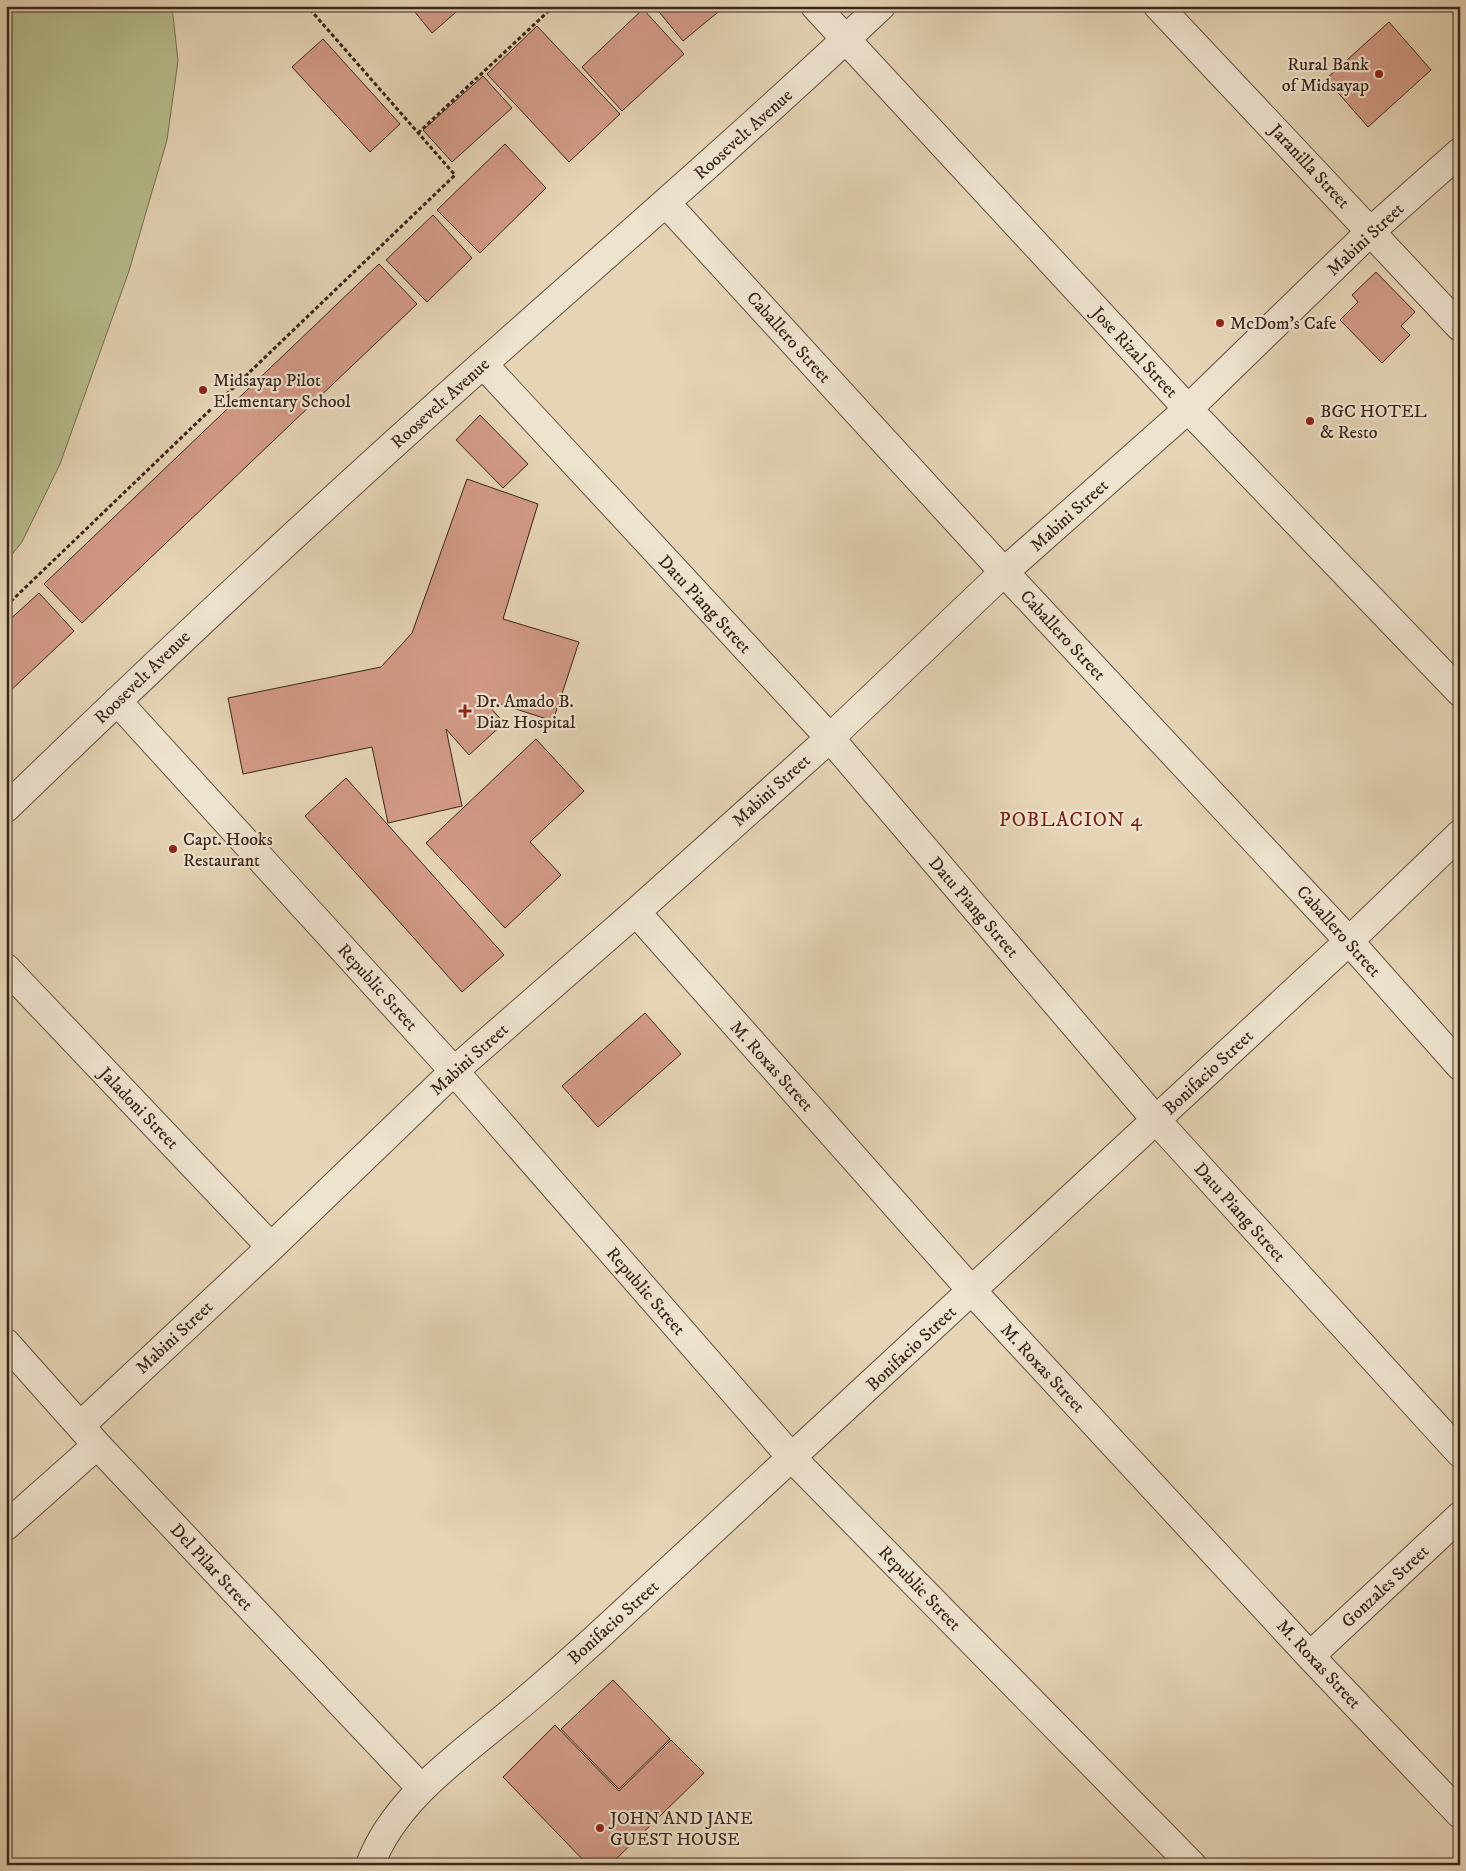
<svg xmlns="http://www.w3.org/2000/svg" width="1466" height="1871" font-family="'IM FELL DW Pica',serif">
	<rect width="100%" height="100%" fill="#e5d4b5"/>
	<filter id="stains"><feTurbulence type="fractalNoise" baseFrequency=".004" numOctaves="4"/><feColorMatrix values="0 0 0 0 .2 0 0 0 0 .09 0 0 0 0 .02 0 0 0 .5 -.17"/></filter>
	<radialGradient id="worn" r=".72"><stop offset=".6" stop-color="#630" stop-opacity="0"/><stop offset="1" stop-color="#630" stop-opacity=".3"/></radialGradient>
	<path fill="#b6bc8c" stroke="#787054" d="M6 6H172L178 61 167 140 129 271 60 464 22 542 6 562Z"/>
	<path fill="#d29a86" stroke="#39241b" d="M410 6H463L432 33Z
		M656 6H722L723 8 683 41 655 7Z
		M643 9 684 54 622 111 582 67Z
		M1389 22 1431 70 1368 127 1326 79Z
		M537 26 620 114 569 162 487 74Z
		M323 39 400 124 370 152 292 67Z
		M483 76 512 108 452 162 423 130Z
		M505 144 546 188 480 253 437 210Z
		M433 215 472 258 427 302 386 260Z
		M379 264 417 304 82 623 44 584Z
		M1376 272 1415 312 1401 326 1410 335 1382 363 1340 320 1358 302 1352 295Z
		M480 415 528 464 503 488 456 440Z
		M467 479 538 504 503 619 579 642 553 721 482 698 504 723 469 755 446 729 462 806 388 823 372 747 243 774 228 698 381 667 412 633Z
		M39 593 74 631 10 691 6 686V623Z
		M536 739 584 791 530 842 561 875 505 928 426 843Z
		M346 778 504 955 462 992 305 816Z
		M645 1013 681 1054 598 1127 562 1086Z
		M613 1680 670 1739 619 1789 561 1729Z
		M555 1725 619 1791 671 1740 704 1773 610 1865H588L503 1777Z"/>
	<g fill="none" stroke-linecap="round" stroke-linejoin="round">
		<g stroke="#645042" stroke-width="30">
			<path id="minor" d="M815 6 1188 409 1460 692
				M1158 6 1460 327
				M666 203 1004 572 1349 941 1460 1066
				M483 364 830 738 1156 1120 1460 1453
				M117 701 454 1071 792 1458 1192 1865
				M6 808C162 657 320 509 482 365 616 246 751 129 881 6
				M636 912 972 1291 1310 1656 1460 1814
				M6 968 271 1247
				M6 1343 97 1445 421 1788
				M80 1426 271 1247 454 1071 636 912 830 738 1004 572 1188 409 1371 231 1460 152
				M6 1526 97 1445
				M1310 1656 1460 1516
				M370 1865C394 1800 457 1758 508 1715 538 1691 566 1665 594 1640L1349 941 1460 834"/>
		</g>
		<path stroke="#39241b" stroke-width="3" stroke-dasharray="4 2.5" stroke-linecap="butt" d="M418 133 554 6
			M6 606 455 175 307 6"/>
		<use href="#minor" stroke="#eee3cf" stroke-width="28"/>
	</g>
	<g fill="#8f2418" stroke="#eee3cf" stroke-width="2">
		<circle cx="1379" cy="74" r="5"/>
		<circle cx="1220" cy="323" r="5"/>
		<circle cx="203" cy="390" r="5"/>
		<circle cx="1310" cy="421" r="5"/>
		<path d="M462.5 703.5h5v5h5v5h-5v5h-5v-5h-5v-5h5z"/>
		<circle cx="173" cy="849" r="5"/>
		<circle cx="600" cy="1828" r="5"/>
	</g>
	<g text-anchor="middle" stroke-width="4.5" stroke-linejoin="round" paint-order="stroke">
		<g font-size="18" fill="#39241b" stroke="#eee3cf" text-anchor="start">
			<text x="1369" y="70" text-anchor="end">Rural Bank<tspan x="1369" dy="21">of Midsayap</tspan></text>
			<text x="1230" y="329">McDom’s Cafe</text>
			<text x="213" y="386">Midsayap Pilot<tspan x="213" dy="21">Elementary School</tspan></text>
			<text x="1320" y="417">BGC HOTEL<tspan x="1320" dy="21">&amp; Resto</tspan></text>
			<text x="476" y="707">Dr. Amado B.<tspan x="476" dy="21">Diaz Hospital</tspan></text>
			<text x="183" y="845">Capt. Hooks<tspan x="183" dy="21">Restaurant</tspan></text>
			<text x="610" y="1824">JOHN AND JANE<tspan x="610" dy="21">GUEST HOUSE</tspan></text>
		</g>
		<g font-size="18" fill="#39241b" stroke="#eee3cf">
			<text transform="translate(743 134) rotate(-42)" y="6">Roosevelt Avenue</text>
			<text transform="translate(1310 166) rotate(47)" y="6">Jaranilla Street</text>
			<text transform="translate(1365 239) rotate(-43)" y="6">Mabini Street</text>
			<text transform="translate(789 337) rotate(48)" y="6">Caballero Street</text>
			<text transform="translate(1135 352) rotate(47)" y="6">Jose Rizal Street</text>
			<text transform="translate(440 403) rotate(-42)" y="6">Roosevelt Avenue</text>
			<text transform="translate(1069 515) rotate(-42)" y="6">Mabini Street</text>
			<text transform="translate(705 604) rotate(47)" y="6">Datu Piang Street</text>
			<text transform="translate(1063 635) rotate(47)" y="6">Caballero Street</text>
			<text transform="translate(142 677) rotate(-44)" y="6">Roosevelt Avenue</text>
			<text transform="translate(771 790) rotate(-42)" y="6">Mabini Street</text>
			<text transform="translate(974 907) rotate(49)" y="6">Datu Piang Street</text>
			<text transform="translate(1339 931) rotate(48)" y="6">Caballero Street</text>
			<text transform="translate(378 987) rotate(48)" y="6">Republic Street</text>
			<text transform="translate(469 1059) rotate(-42)" y="6">Mabini Street</text>
			<text transform="translate(772 1066) rotate(48)" y="6">M. Roxas Street</text>
			<text transform="translate(1208 1072) rotate(-43)" y="6">Bonifacio Street</text>
			<text transform="translate(139 1108) rotate(46)" y="6">Jaladoni Street</text>
			<text transform="translate(1240 1212) rotate(48)" y="6">Datu Piang Street</text>
			<text transform="translate(646 1291) rotate(49)" y="6">Republic Street</text>
			<text transform="translate(174 1337) rotate(-43)" y="6">Mabini Street</text>
			<text transform="translate(911 1348) rotate(-43)" y="6">Bonifacio Street</text>
			<text transform="translate(1043 1368) rotate(47)" y="6">M. Roxas Street</text>
			<text transform="translate(212 1567) rotate(47)" y="6">Del Pilar Street</text>
			<text transform="translate(1385 1586) rotate(-43)" y="6">Gonzales Street</text>
			<text transform="translate(920 1588) rotate(46)" y="6">Republic Street</text>
			<text transform="translate(613 1622) rotate(-42)" y="6">Bonifacio Street</text>
			<text transform="translate(1319 1664) rotate(47)" y="6">M. Roxas Street</text>
		</g>
		<g font-size="20" letter-spacing="1" fill="#7a1f14" stroke="#eee3cf">
			<text x="1071" y="826">POBLACION 4</text>
		</g>
	</g>
	<rect width="1466" height="1871" fill="none" stroke="#e5d4b5" stroke-width="25"/>
	<rect x="8" y="8" width="1451" height="1856" fill="none" stroke="#39241b" stroke-width="2.5"/>
	<rect x="12" y="12" width="1441" height="1846" fill="none" stroke="#39241b"/>
	<rect width="100%" height="100%" filter="url(#stains)"/>
	<rect width="100%" height="100%" fill="url(#worn)"/>
</svg>
